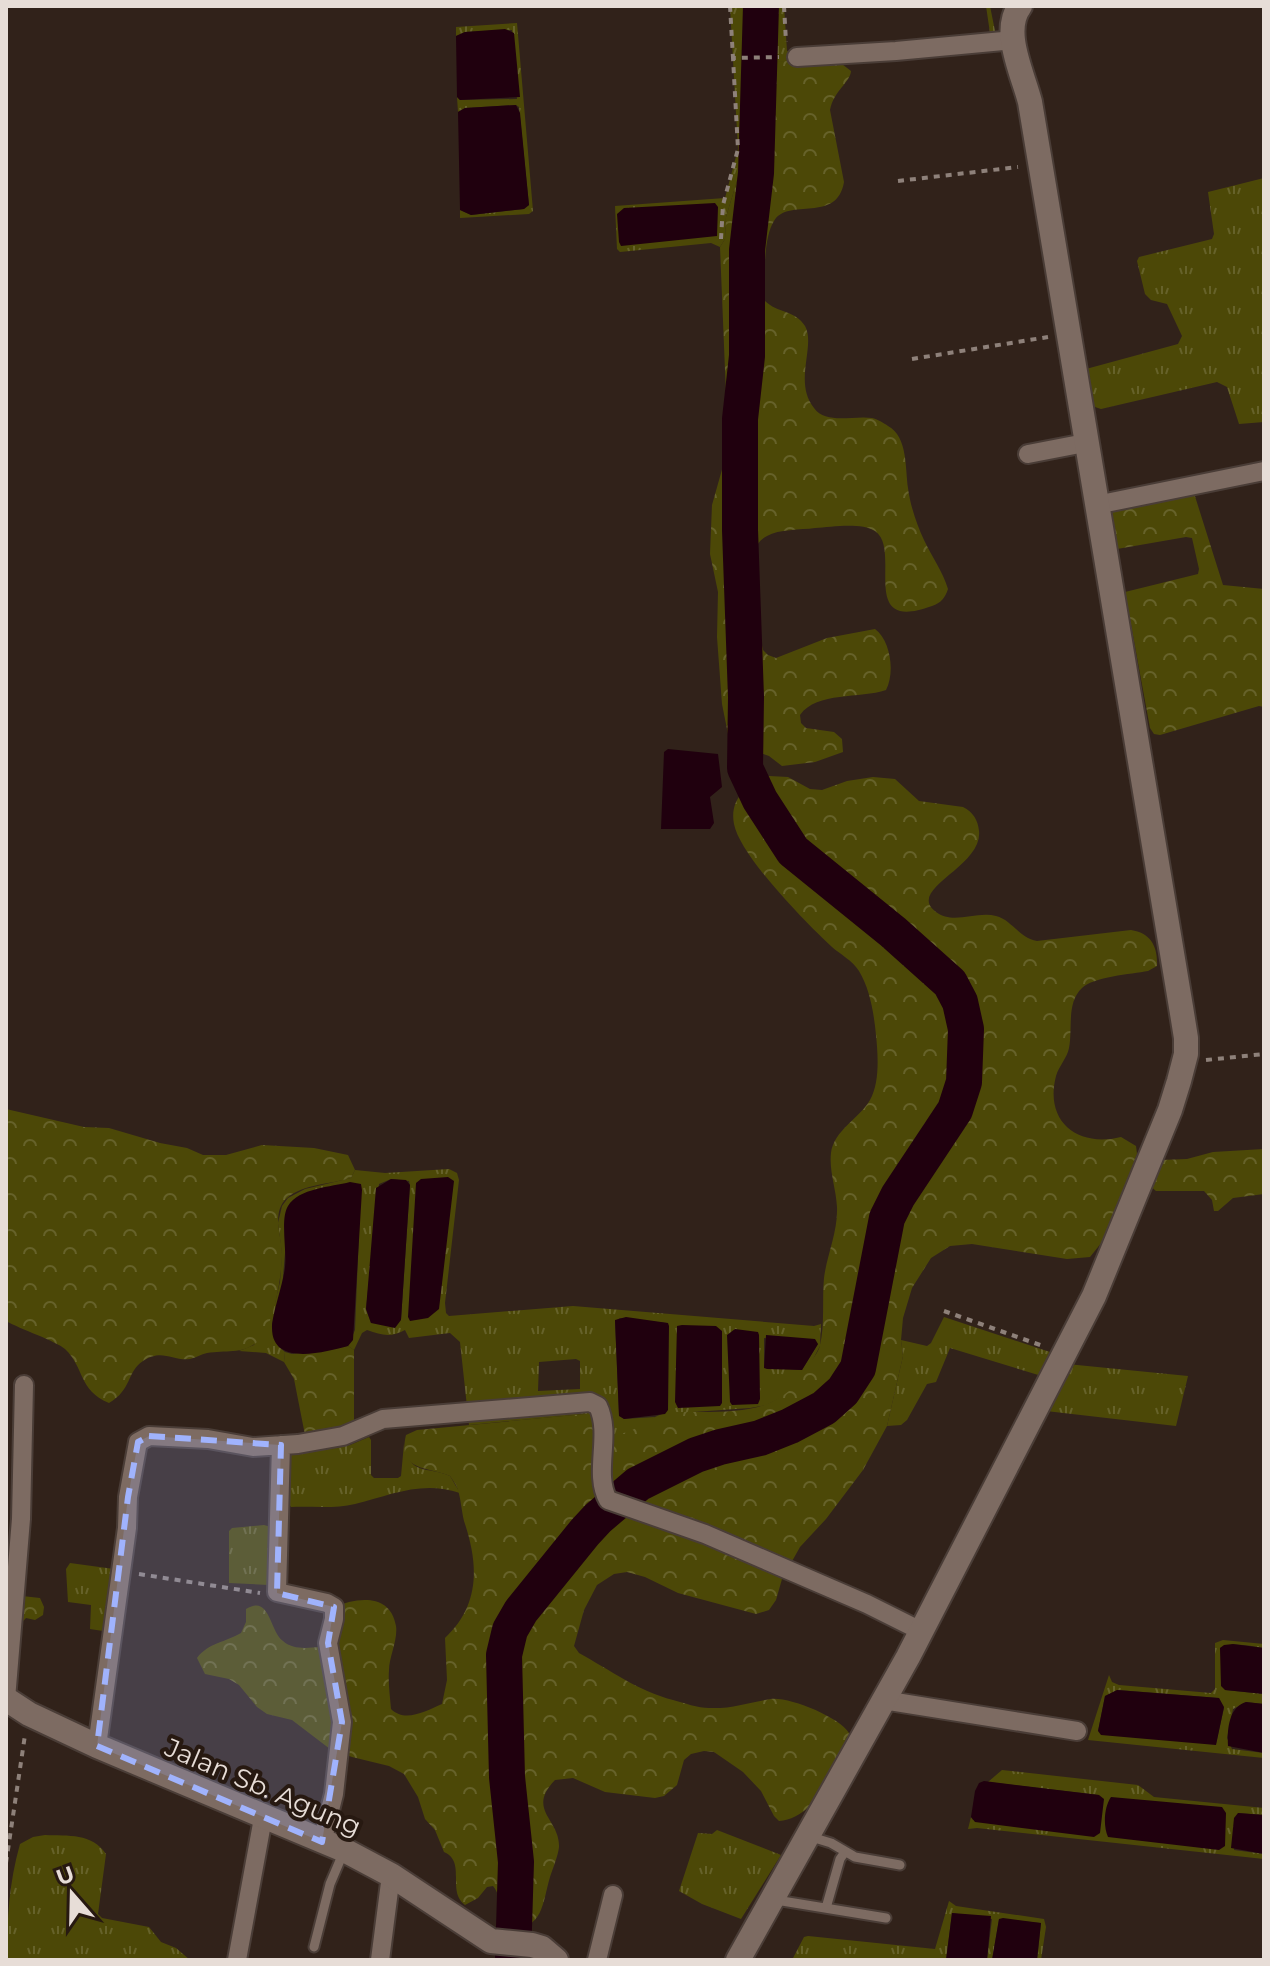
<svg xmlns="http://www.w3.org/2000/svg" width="1270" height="1966" font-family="Montserrat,sans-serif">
	<defs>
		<pattern id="grass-tufts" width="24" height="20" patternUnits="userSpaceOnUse" patternTransform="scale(2)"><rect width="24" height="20" fill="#4c4807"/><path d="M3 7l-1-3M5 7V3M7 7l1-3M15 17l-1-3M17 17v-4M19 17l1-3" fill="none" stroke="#66622a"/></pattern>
		<pattern id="forest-crowns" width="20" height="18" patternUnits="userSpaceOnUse" patternTransform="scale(2)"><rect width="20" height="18" fill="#4c4807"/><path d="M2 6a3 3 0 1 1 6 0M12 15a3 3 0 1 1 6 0" fill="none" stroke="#66622a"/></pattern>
	</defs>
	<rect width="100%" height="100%" fill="#31221a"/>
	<path fill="url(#grass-tufts)" fill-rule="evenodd" d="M730 6H784L787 51 990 33 986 6H990L997 41 876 60 776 62 743 135 740 171 726 217 725 239 720 247 711 243 620 252 617 249 615 206 725 198 738 149Z
		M517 23 533 211 529 214 460 218V210L471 215 524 209 529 205 519 107 516 105 465 108 458 112 457 97 460 100 517 99 512 30 465 32 456 36V27Z
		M1264 178V422L1239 424 1227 387 1217 382 1101 409 1092 406 1086 369 1178 344 1182 336 1167 304 1151 300 1145 294 1137 261 1139 257 1212 239 1214 234 1208 192Z
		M449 1169 457 1173 459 1180 445 1303 446 1313 449 1316 573 1306 814 1326 821 1324 820 1346 803 1378 789 1394 766 1405 750 1408 665 1414 668 1409 667 1323 620 1318 615 1321 619 1415 624 1419 655 1417C640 1428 614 1445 596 1430 592 1426 588 1418 585 1414L469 1425 460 1342 450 1333 409 1338 405 1330C390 1338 382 1335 367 1330L362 1333 354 1350 348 1346 355 1330 361 1184 308 1192 286 1241 282 1289 272 1324 278 1346 285 1352 284 1362 266 1353 239 1351 254 1345 275 1303 280 1282 282 1254 278 1223 282 1206 288 1198 305 1189 351 1178 355 1170 385 1173ZM391 1179 409 1181 410 1185 401 1320 371 1323 366 1309 379 1184ZM764 1338 818 1344 802 1370 764 1367ZM576 1359 580 1361V1389L538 1391 539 1362Z
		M944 1317 1053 1353 1045 1377 950 1348 936 1382 927 1384 907 1420 901 1425 887 1426 903 1356 901 1340 927 1346 931 1343Z
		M1067 1364 1188 1376 1176 1426 1046 1411Z
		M369 1437 371 1440V1475L374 1478H398L401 1476 404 1444C409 1476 427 1466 450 1476L460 1493C422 1480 391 1495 355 1504 335 1509 311 1506 291 1507L288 1503 286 1455 350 1445Z
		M264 1525 271 1527 269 1585 229 1583V1531L232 1528Z
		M70 1563 114 1569 106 1628 103 1631 90 1629 91 1605 68 1602 66 1569Z
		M1223 1640 1264 1644V1648C1250 1646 1232 1641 1220 1648L1225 1690 1264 1694V1704L1246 1702 1233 1709 1227 1738 1232 1749 1264 1753V1758L1088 1740 1109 1675 1112 1682 1119 1685 1211 1693 1215 1689V1643ZM1118 1690 1219 1698 1224 1708 1216 1744 1098 1731 1105 1696Z
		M1002 1770 1138 1785 1154 1797 1264 1808V1815L1238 1813 1234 1850 1264 1854V1859L977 1828 968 1829 971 1817 973 1820 1099 1795 988 1782Z
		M717 1830 781 1855 741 1919 702 1904 679 1891 698 1833 712 1834Z
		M45 1835C68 1836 92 1833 106 1854L98 1914 102 1918 149 1927 161 1942 176 1948 190 1960H7C7 1919 9 1883 20 1844L33 1837Z
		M949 1901 956 1906 1044 1919 1046 1927 1041 1960H1037L1041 1923 999 1919 992 1960H987L992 1919 952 1913 946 1960H792L804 1937 808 1936 935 1949Z"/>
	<path fill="url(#forest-crowns)" d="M838 61 851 71C850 83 834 90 830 110L844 182C837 224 788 197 774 221 763 238 764 281 765 301 777 313 795 310 805 326 816 346 793 382 814 408 826 425 854 415 872 418 877 419 884 423 888 426 908 437 905 468 908 488 910 505 917 525 924 540 932 557 943 572 948 589 945 598 941 603 932 606 856 634 903 550 875 531 861 522 831 527 815 528 800 530 779 529 767 536 736 551 758 622 763 650L768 655 776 658 827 638 875 629C891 641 895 673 886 690 860 699 817 691 800 715L801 723 806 728 834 732 842 739 843 752 815 762 782 766 769 756 732 743 729 739 722 704 717 637 718 592 710 554 712 505 723 466 727 419 720 247 725 239 726 217 740 171 745 73C764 57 813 61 838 61Z
		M1193 490 1223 585 1264 589V707L1259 706 1160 735 1154 734 1150 728 1125 592 1198 574 1199 569 1192 538 1186 537 1117 549 1108 509Z
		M769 776 788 777 810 789 822 790 847 781 873 777 895 779 919 801 963 807C973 812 978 820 979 831 983 867 905 889 936 912 953 925 976 911 996 916 1012 920 1019 938 1037 941L1131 930C1151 933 1158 947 1157 966L1148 971C1131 974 1093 977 1082 988 1066 1003 1073 1028 1069 1048 1067 1058 1059 1066 1056 1076 1044 1122 1078 1148 1121 1137L1136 1146 1137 1154 1106 1237 1090 1257 1067 1259 972 1244 950 1246 931 1258 912 1288 903 1318 901 1340 903 1356 887 1426 863 1470 826 1519 800 1547 782 1579 776 1600 769 1610 756 1614 678 1593 645 1577 627 1572 614 1574 597 1585 584 1610 574 1646 579 1653C610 1670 638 1691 673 1700 684 1703 698 1708 709 1708 733 1709 750 1702 771 1699 790 1697 839 1717 849 1733L848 1740C833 1769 817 1818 779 1821L774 1816 761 1791 743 1772 714 1752 704 1751 691 1754 684 1760 677 1785 664 1796 655 1798 605 1792 573 1778 555 1780C526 1810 560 1819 559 1847 558 1856 553 1868 550 1877 542 1904 544 1928 509 1930 499 1916 503 1898 493 1886L487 1887 478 1898 465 1905C446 1891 467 1862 444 1852L435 1830 425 1819 418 1797 404 1774 389 1766 352 1757 330 1749 292 1720 267 1714 257 1707 239 1685 229 1679 205 1674 197 1658C208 1643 226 1642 241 1633L246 1622V1609C270 1594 269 1630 283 1641 293 1650 307 1648 320 1647L334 1607C356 1598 390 1592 396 1626 398 1640 389 1657 389 1670 388 1683 390 1696 391 1709 405 1723 426 1711 442 1704L447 1680 445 1638C480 1605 479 1565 464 1521 461 1509 461 1496 456 1485L450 1476C428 1466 397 1472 406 1435L417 1430 585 1414 590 1416 597 1430C635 1445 642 1413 675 1412 727 1411 781 1419 808 1366 812 1359 819 1352 820 1345 825 1326 822 1298 824 1278 827 1254 838 1232 837 1207 836 1188 829 1171 831 1153 834 1130 859 1119 870 1100 880 1082 878 1055 876 1035 874 1014 870 989 859 971 853 961 840 954 832 947 807 924 740 856 734 824 729 799 748 783 769 776Z
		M6 1109 84 1127 109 1128 160 1143 187 1148 203 1155H226L262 1145 314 1148 348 1155 355 1170 351 1178C332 1184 303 1184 287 1198 270 1213 283 1239 282 1257 281 1279 274 1324 259 1340 245 1355 226 1350 207 1353 201 1354 196 1358 190 1359 172 1361 162 1348 143 1361 127 1371 132 1390 109 1403 78 1390 85 1368 65 1349 56 1341 20 1329 6 1321Z
		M1264 1149V1194L1233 1198 1218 1211H1214L1212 1200 1204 1191H1156L1149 1185 1161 1160 1187 1159 1213 1152Z
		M348 1346 354 1350V1422L348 1429 305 1435 294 1379 284 1362 285 1352 292 1354Z
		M6 1581 11 1582 22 1596 40 1598 44 1607 43 1615 35 1620 26 1618 6 1640Z"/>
	<path fill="#20000e" d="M505 29 514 33 520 97 460 100 457 97 456 36 465 32Z
		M516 105 520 113 529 205 524 209 471 215 460 210 458 112 465 108Z
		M715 203 718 207 717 236 621 246 619 242 617 214 624 208Z
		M668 749 718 754 722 787 710 797 714 823 710 829H661L664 752Z
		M448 1177 454 1181 439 1309 428 1318 410 1321 408 1317 416 1183 421 1179Z
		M391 1179 406 1180 410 1185 401 1320 395 1328 371 1323 366 1309 376 1188Z
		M350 1182 361 1184 362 1190 353 1340 348 1346C325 1352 272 1367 272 1328 272 1314 283 1285 285 1267 287 1250 280 1219 288 1206 299 1188 331 1187 350 1182Z
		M626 1317 668 1323 669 1326 668 1410 665 1414 624 1419 619 1416 615 1320Z
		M682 1325 716 1326 722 1331V1403L720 1406 678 1408 675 1402 677 1326Z
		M735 1329 758 1332 759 1335 760 1399 758 1404 732 1405 730 1402 727 1335Z
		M766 1335 815 1339 818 1344 802 1370 767 1369 764 1368Z
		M1233 1644 1264 1648V1694L1225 1690 1221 1686 1220 1648 1224 1645Z
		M1117 1690 1219 1698 1224 1707 1216 1745 1101 1735 1098 1731 1105 1696Z
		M1246 1702 1264 1704V1753L1228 1746C1227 1729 1229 1707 1246 1702Z
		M984 1781 1099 1795 1104 1799 1100 1833 1094 1837 975 1822 971 1817 975 1791 979 1783Z
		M1111 1797 1222 1807 1226 1813 1225 1846 1219 1850 1108 1837C1103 1826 1104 1807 1111 1797Z
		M1238 1813 1264 1815V1854L1231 1848 1234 1818Z
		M952 1913 991 1916 987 1960H946Z
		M1003 1918 1041 1923 1037 1960H992L999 1919Z"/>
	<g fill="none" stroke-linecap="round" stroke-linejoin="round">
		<path stroke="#20000e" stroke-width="36" d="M513 1960 516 1862 507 1777 504 1655 510 1630 521 1611 585 1532 598 1518 638 1484 696 1455 720 1447 760 1438 790 1426 824 1408 843 1391 858 1368 887 1218 898 1196 955 1110 964 1082 966 1029 960 1002 950 983 893 932 793 851 760 800 745 768 746 697 740 530V419L747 356V250L756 173 761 6"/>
		<g stroke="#4a3d37" stroke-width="13">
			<path id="lane" d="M808 1836 831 1843 855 1857 900 1865
				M776 1900 886 1918
				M826 1908 840 1859 845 1852
				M314 1947 330 1884 344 1851"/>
		</g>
		<g stroke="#4a3d37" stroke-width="22">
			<path id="street" d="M797 57 896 51 1014 40
				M1028 454 1085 443
				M1096 505 1264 471
				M281 1445 277 1592 327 1603 334 1607V1619L328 1643 342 1722 334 1794 322 1842
				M6 1699 21 1519 24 1385
				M883 1700 1077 1731
				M97 1746 127 1528 128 1497 138 1442 149 1436 208 1439 253 1447 298 1444 343 1436 383 1419 590 1402 598 1406C612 1435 593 1473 608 1500L705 1534 867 1604 921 1631
				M237 1960 263 1818
				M380 1960 391 1875
				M597 1960 613 1895"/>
		</g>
		<g stroke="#4a3d37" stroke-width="28">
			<path id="secondary" d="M6 1699 29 1714 97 1746 344 1850 391 1875 491 1941 532 1945 542 1948 556 1960
				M738 1960 908 1657 1094 1296 1170 1110 1179 1081 1186 1054V1038L1181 1007 1030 102C1023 74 1001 31 1020 6"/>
		</g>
		<path stroke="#8e817a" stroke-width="4" stroke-dasharray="6 6" stroke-linecap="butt" d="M730 6 733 58
			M784 6 786 42
			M898 181 1018 167
			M721 239 723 205 738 149 733 58 779 57
			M912 359 1048 337
			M1206 1060 1264 1054
			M944 1311 1043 1346
			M139 1574 260 1593
			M6 1863 25 1735"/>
		<use href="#lane" stroke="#7d6b62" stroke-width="9"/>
		<use href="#street" stroke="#7d6b62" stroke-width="18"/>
		<use href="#secondary" stroke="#7d6b62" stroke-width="24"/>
	</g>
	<path fill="#a0b3fd" fill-opacity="0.2" stroke="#a0b3fd" stroke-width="6" stroke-dasharray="16 10" stroke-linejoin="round" d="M149 1436 281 1445 277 1593 334 1607 328 1643 342 1722 322 1842 97 1746 128 1497 138 1442Z"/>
	<g text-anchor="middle" stroke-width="8" stroke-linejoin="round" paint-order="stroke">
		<g font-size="26" fill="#e7ddd7" stroke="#271911">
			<text transform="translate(263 1787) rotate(23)" y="9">Jalan Sb. Agung</text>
		</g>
	</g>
	<rect width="1270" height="1966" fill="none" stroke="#e7ddd7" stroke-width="16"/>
	<g transform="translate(72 1894) rotate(340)" stroke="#271911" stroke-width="6" paint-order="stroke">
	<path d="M0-6L14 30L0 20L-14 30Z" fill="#e7ddd7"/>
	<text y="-12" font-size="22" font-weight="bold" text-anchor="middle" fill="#e7ddd7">U</text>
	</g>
</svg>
